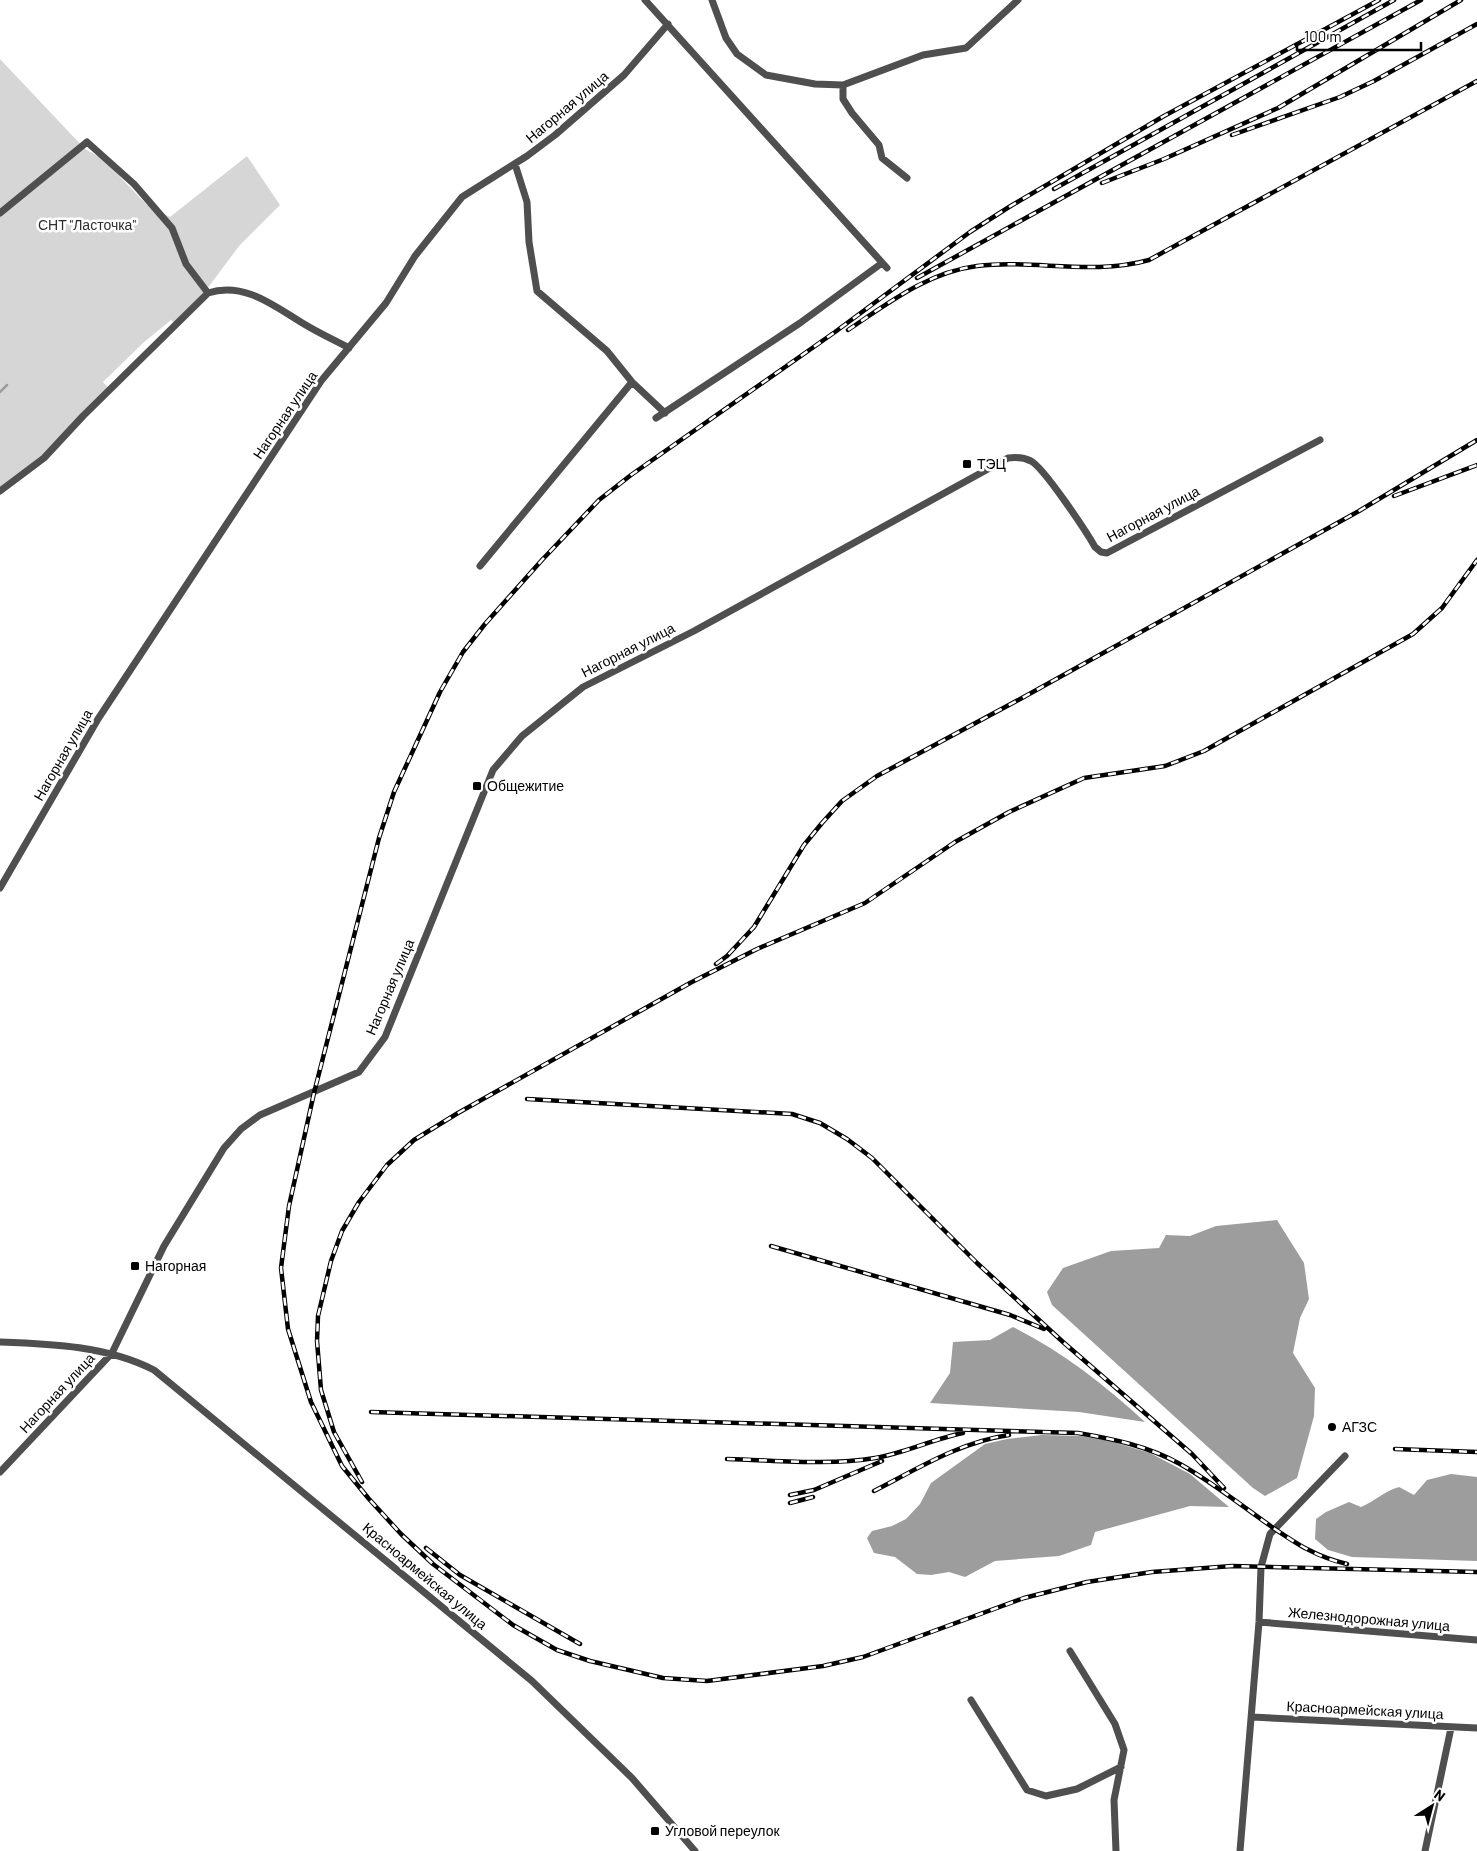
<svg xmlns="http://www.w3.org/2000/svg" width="1477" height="1851" font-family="Barlow,sans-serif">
	<rect width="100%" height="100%" fill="#fff"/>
	<path fill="#d6d6d6" d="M0 59 85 149 103 159 147 205 170 217 247 156 280 205 239 246 204 293 174 323 171 320 143 343 103 382 109 388 48 452 0 488Z"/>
	<path fill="#9d9d9d" d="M1277 1220 1304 1263 1309 1299 1300 1318 1293 1353 1315 1388 1314 1416 1297 1478 1265 1496 1253 1488 1052 1305 1047 1292 1063 1268 1111 1251 1159 1248 1166 1235 1190 1236 1216 1226Z
		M1013 1327C1061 1351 1105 1385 1145 1422L1079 1412 930 1403 950 1373 953 1342 990 1340Z
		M1042 1435 1081 1436 1110 1441 1150 1453 1190 1474 1229 1507 1190 1506 1095 1532 1091 1545 1059 1556 995 1561 965 1577 949 1572 931 1575 917 1574 895 1557 874 1553 867 1538 872 1531 892 1526 906 1519 920 1504 931 1483 985 1444 1007 1439Z
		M1451 1474 1477 1477V1561L1352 1557 1328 1550 1315 1539 1316 1519 1326 1512 1349 1502 1361 1507C1376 1501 1382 1492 1399 1487L1414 1495 1427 1480Z"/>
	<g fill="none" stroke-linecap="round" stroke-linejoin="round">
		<path stroke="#9d9d9d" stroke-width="2.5" d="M0 392 7 385"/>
		<path stroke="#4f4f4f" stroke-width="7" d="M645 0 887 268
			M712 0 726 38 737 54 766 75 815 84 843 85 923 55 966 48 1018 0
			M843 85V99L852 113 879 145 882 158 907 178
			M515 164 527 202 529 242 537 291 607 351 632 382 665 413
			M0 213 87 142 134 184 172 228 186 264 208 293 83 416 44 458 0 491
			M208 293C244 281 274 306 304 324 319 333 334 340 349 348
			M656 418 800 323 882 263
			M480 566 632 382
			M0 888 98 719 321 381 386 303 415 256 462 197 527 156 555 135 624 75 668 24
			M0 1342C53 1344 107 1346 154 1370L532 1681 632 1778 695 1851
			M0 1472 112 1353 164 1246 224 1148 241 1129 260 1115 359 1072 385 1037 493 770 522 736 583 687 694 631 1008 458C1016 457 1023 457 1031 461 1044 468 1086 531 1095 547L1101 552 1107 553 1320 440
			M1259 1622 1477 1640
			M1070 1651 1115 1724 1124 1750 1114 1800 1116 1851
			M971 1700 1027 1790 1046 1796 1077 1789 1121 1767
			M1252 1717 1477 1728
			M1240 1851 1259 1622 1261 1567 1270 1534 1345 1456
			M1425 1851 1451 1728"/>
		<g stroke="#000" stroke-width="4.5">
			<path id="rail" d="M1379 0 1164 116 1009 207 970 232 835 332 631 475 599 500 542 560 485 624 463 652 440 692 394 792 379 838 314 1093 289 1206 281 1268 288 1329 311 1402 342 1466 369 1499 401 1534 433 1564 513 1625 557 1650 590 1661 663 1678 707 1681 823 1666 863 1657 1024 1598 1087 1582 1152 1572 1232 1566 1477 1572
				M1232 135 1340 97 1374 81 1477 24
				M1102 183 1164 159 1278 108 1461 0
				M1054 189 1394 0
				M917 278 1421 0
				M848 330C887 304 928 272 977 266 1034 259 1092 276 1149 260L1477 81
				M1394 496 1477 465
				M716 964 727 956 754 927 804 845 822 823 842 801 877 776 1022 698 1359 511 1477 440
				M527 1099 792 1114 820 1123 847 1139 872 1158 977 1263 1063 1342 1192 1454 1224 1488
				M771 1246 1010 1315 1044 1329
				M371 1412 1078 1433C1113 1439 1148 1446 1180 1464 1212 1482 1242 1506 1272 1527 1297 1544 1316 1557 1347 1564
				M1395 1449 1477 1452
				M727 1459C775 1460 827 1466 875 1458 905 1453 933 1439 963 1433
				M362 1482 334 1432 321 1390 317 1341 318 1316 331 1261 342 1231 359 1202 387 1165 414 1140 458 1113 690 983 757 949 865 903 955 842 1009 812 1084 778 1165 766 1204 751 1413 634 1442 608 1477 560
				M874 1491C917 1469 960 1442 1009 1435
				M790 1495 814 1490 882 1461
				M790 1503 813 1497
				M426 1548 460 1575 580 1644"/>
		</g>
		<use href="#rail" stroke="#fff" stroke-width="2.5" stroke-dasharray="8" stroke-linecap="butt"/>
	</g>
	<g fill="#000" stroke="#fff" stroke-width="2">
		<rect x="962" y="459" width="10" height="10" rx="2.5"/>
		<rect x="472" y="781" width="10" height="10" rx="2.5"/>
		<rect x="130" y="1261" width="10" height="10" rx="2.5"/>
		<circle cx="1332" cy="1427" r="5"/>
		<rect x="650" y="1826" width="10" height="10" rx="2.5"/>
	</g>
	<g text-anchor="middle" stroke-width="5" stroke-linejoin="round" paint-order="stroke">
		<g font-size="14" fill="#000" stroke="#fff">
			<text transform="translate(567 107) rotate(-40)" y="5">Нагорная улица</text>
			<text transform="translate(285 415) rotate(-56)" y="5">Нагорная улица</text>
			<text transform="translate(1153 514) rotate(-28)" y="5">Нагорная улица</text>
			<text transform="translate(628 650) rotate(-27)" y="5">Нагорная улица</text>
			<text transform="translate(63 755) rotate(-60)" y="5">Нагорная улица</text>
			<text transform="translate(390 987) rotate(-67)" y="5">Нагорная улица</text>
			<text transform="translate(57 1393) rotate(-47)" y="5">Нагорная улица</text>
			<text transform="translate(425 1576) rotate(40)" y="5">Красноармейская улица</text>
			<text transform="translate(1369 1619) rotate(5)" y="5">Железнодорожная улица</text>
			<text transform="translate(1365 1710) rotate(3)" y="5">Красноармейская улица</text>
		</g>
		<g font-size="14" fill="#2d2d2d" stroke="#fff">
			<text x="87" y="230">СНТ "Ласточка"</text>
		</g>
		<g font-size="14" fill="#000" stroke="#fff" text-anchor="start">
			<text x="977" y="469">ТЭЦ</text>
			<text x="487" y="791">Общежитие</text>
			<text x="145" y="1271">Нагорная</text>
			<text x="1342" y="1432">АГЗС</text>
			<text x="665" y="1836">Угловой переулок</text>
		</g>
	</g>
	<g transform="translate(1432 1806) rotate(36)" stroke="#ffffff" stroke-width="4" paint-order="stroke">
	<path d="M0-4L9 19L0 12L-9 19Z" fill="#000000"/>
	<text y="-8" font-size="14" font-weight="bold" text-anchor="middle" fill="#000000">N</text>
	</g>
	<path d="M1297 42v8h124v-8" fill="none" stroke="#000000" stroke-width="2.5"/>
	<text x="1304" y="42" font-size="15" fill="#000000" stroke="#ffffff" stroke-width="4" paint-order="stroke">100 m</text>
</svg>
